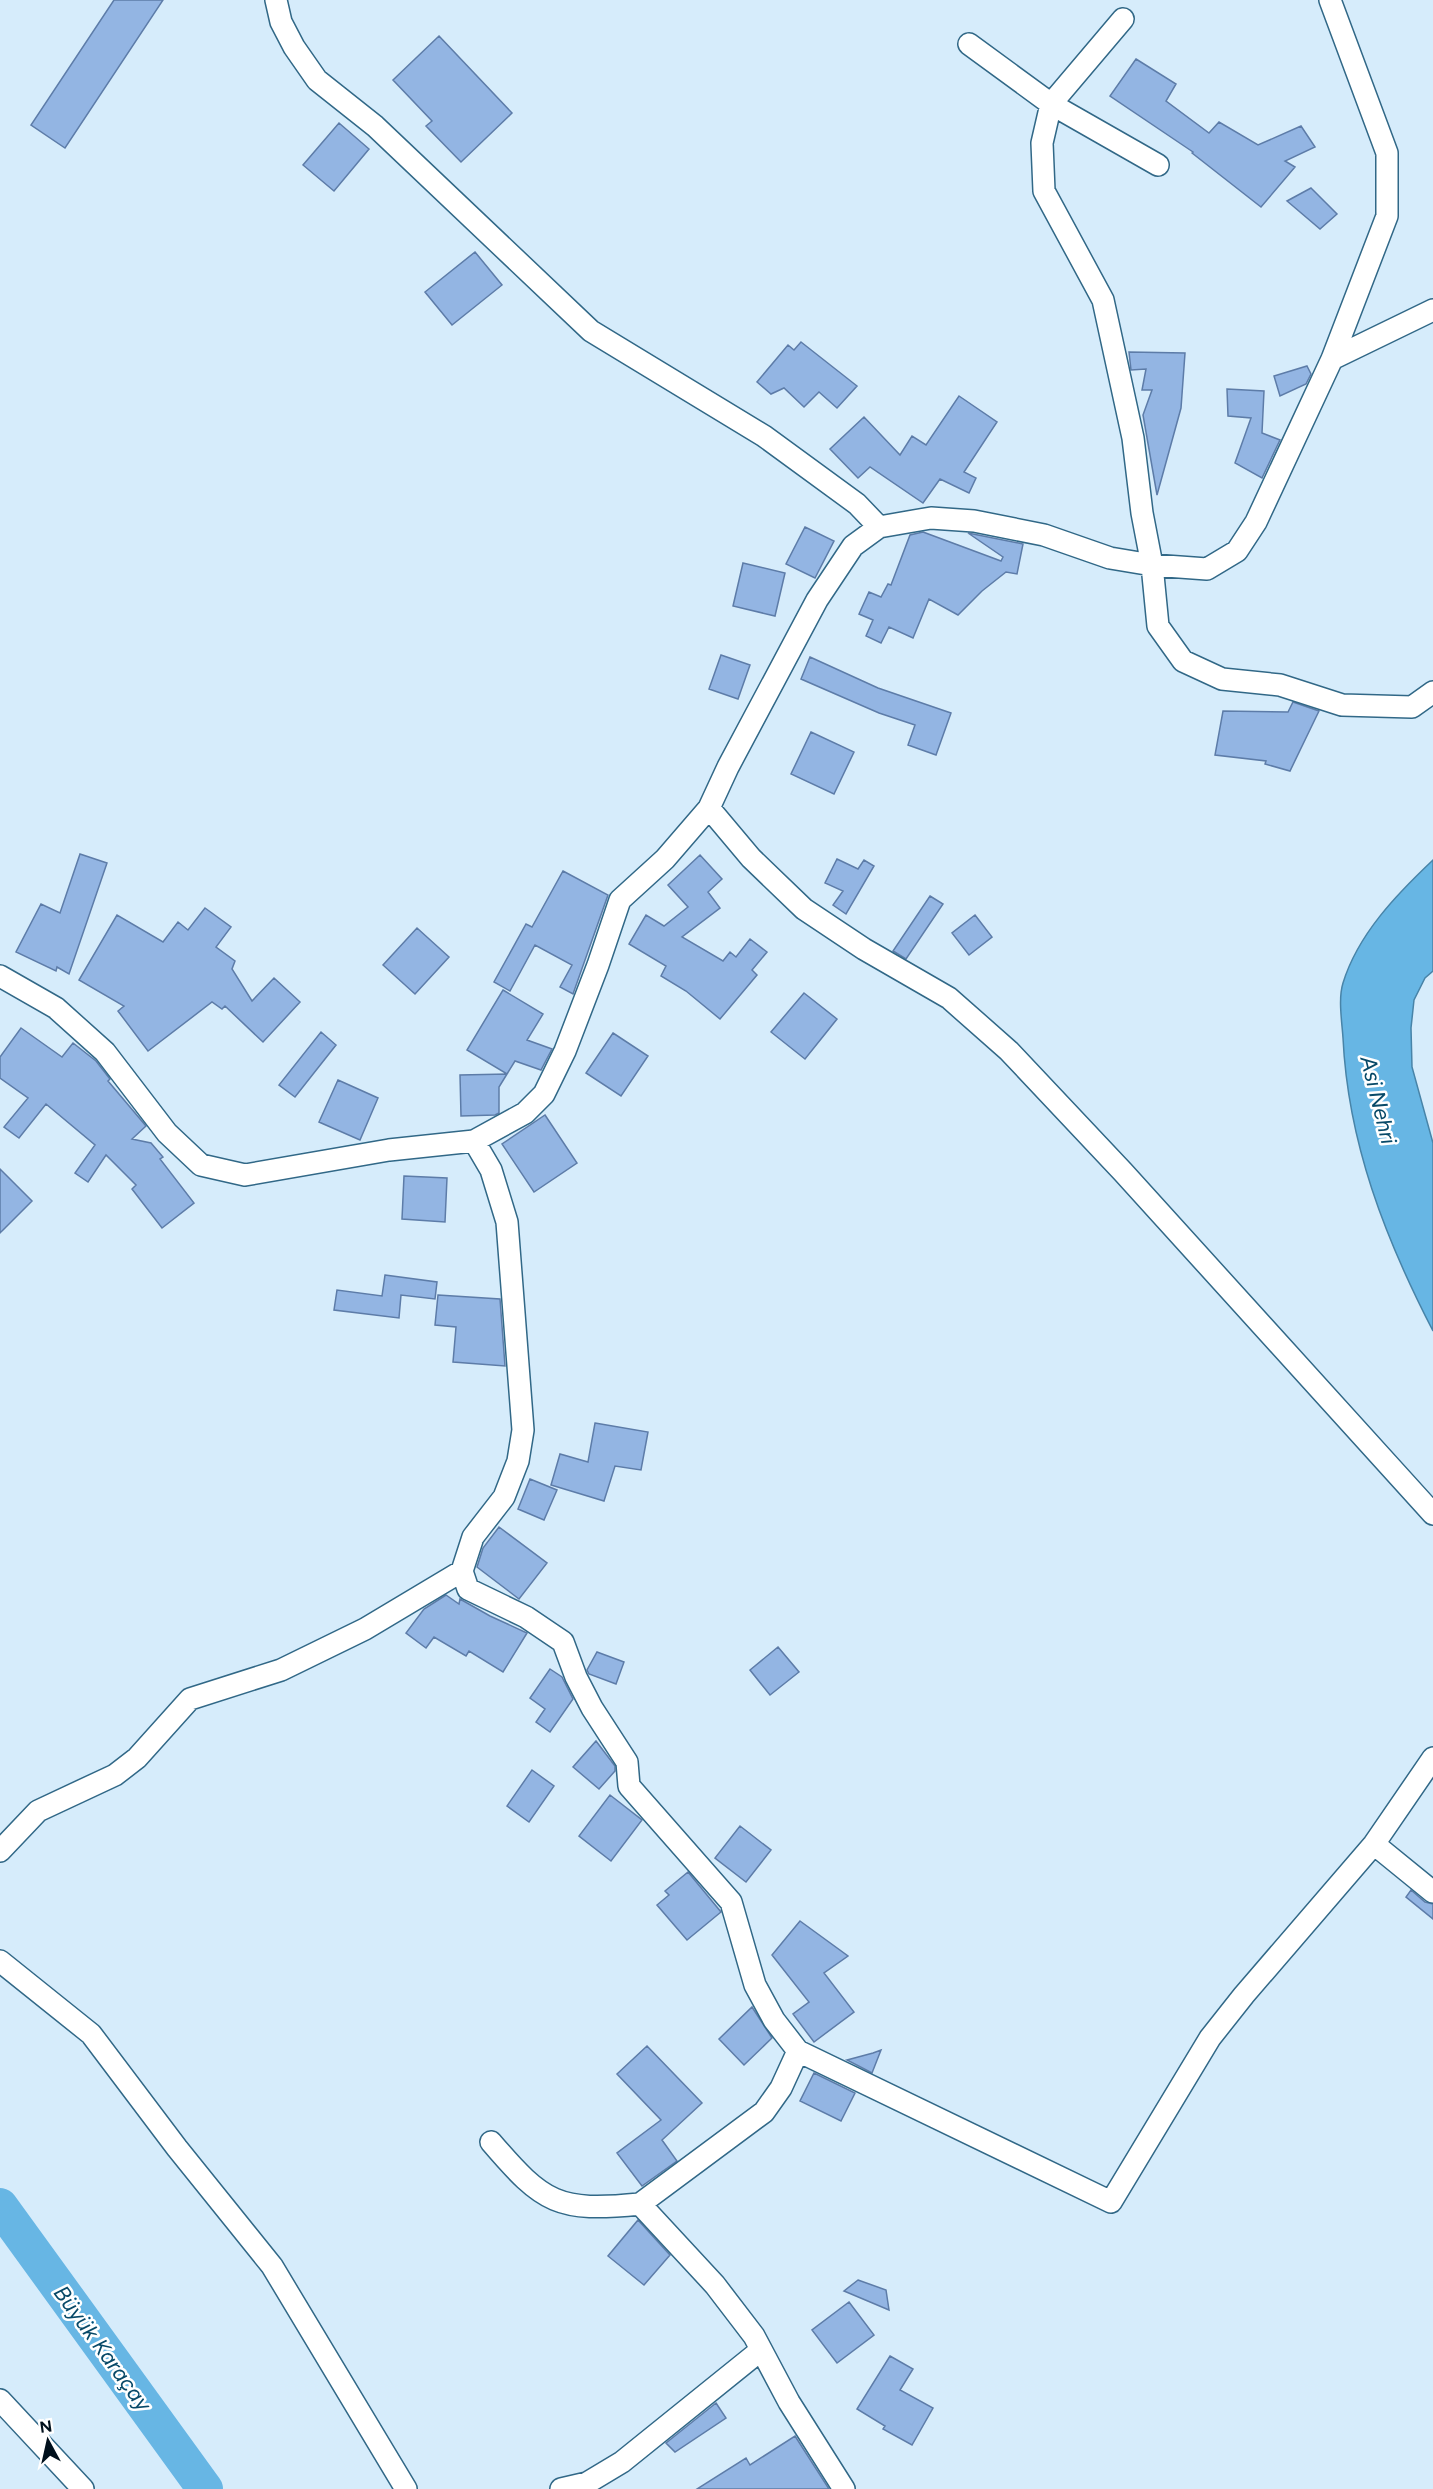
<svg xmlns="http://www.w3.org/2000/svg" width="1433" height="2489" font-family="Figtree,sans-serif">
	<rect width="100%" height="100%" fill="#d6ecfb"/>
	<path fill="#67b6e4" stroke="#4884a8" stroke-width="1.5" d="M1433 860V971L1425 978 1414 1000 1411 1028 1412 1067 1433 1143V1331C1385 1238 1348 1143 1343 1038 1342 1022 1338 999 1343 983 1358 934 1397 894 1433 860Z"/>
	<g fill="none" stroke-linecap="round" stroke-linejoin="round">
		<path stroke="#67b6e4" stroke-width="36" d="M0 2206 205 2489"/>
	</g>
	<path fill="#93b5e3" stroke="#5d7ca8" stroke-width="1.5" d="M114 0H163L65 148 31 125Z
		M439 36 512 113 461 162 426 126 432 121 393 80Z
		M1136 59 1176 84 1166 101 1209 133 1219 122 1258 145 1301 126 1315 147 1285 161 1295 167 1261 207 1192 153 1193 152 1110 96Z
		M339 123 369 149 334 191 303 165Z
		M1311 188 1337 214 1320 229 1287 201Z
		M475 252 502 285 452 325 425 292Z
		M801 342 857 386 837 408 819 392 804 407 784 388 771 394 757 382 788 345 794 350Z
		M1129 352 1185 353 1181 408 1157 495 1143 415 1152 390H1142L1146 369 1131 370Z
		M1307 366 1311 374 1306 384 1280 396 1274 376Z
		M1227 389 1264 391 1262 433 1280 440 1262 478 1235 463 1251 418 1228 416Z
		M959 396 997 422 964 472 976 478 969 493 940 479 923 503 870 467 858 478 830 449 864 417 900 455 912 436 926 445Z
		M805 527 834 541 815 578 786 564Z
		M923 532 1001 561 1003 557 968 533 1023 544 1017 574 1006 572 982 591 958 615 929 599 913 638 889 627 881 643 866 636 873 620 859 614 869 592 881 597 888 584 891 585 910 535Z
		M743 563 785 573 775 616 733 606Z
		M721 655 750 665 738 699 709 689Z
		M810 657 878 688 951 713 936 755 908 745 915 725 879 713 801 679Z
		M1293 702 1319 711 1290 771 1265 764 1266 761 1215 755 1223 711 1288 712Z
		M811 732 854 752 834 794 791 774Z
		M80 854 107 863 69 974 57 967 56 971 16 952 41 904 60 913Z
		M700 855 722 879 708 892 720 908 682 937 723 961 730 952 736 957 750 939 767 952 752 970 757 975 720 1019 686 991 661 976 666 966 629 944 646 915 664 926 688 907 668 885Z
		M837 859 858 869 864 860 874 866 846 914 833 905 843 891 825 883Z
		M563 871 608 895 573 994 560 987 572 965 535 945 510 991 494 982 526 924 532 927Z
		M930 896 943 904 906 959 893 951Z
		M205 908 231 927 216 947 235 961 232 969 252 1001 274 978 300 1002 263 1042 225 1006 222 1009 212 1002 148 1051 118 1011 124 1006 79 980 117 915 163 942 178 922 188 930Z
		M975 915 992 937 969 955 952 933Z
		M417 928 449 957 415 994 383 965Z
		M503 990 543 1014 527 1040 552 1049 541 1070 515 1061 507 1074 467 1050Z
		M804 993 837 1019 805 1059 771 1032Z
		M21 1028 62 1057 73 1043 96 1061 110 1079 108 1081 146 1126 132 1139 151 1143 163 1157 160 1159 194 1203 162 1228 132 1189 136 1185 106 1155 88 1182 75 1173 95 1145 46 1104 19 1138 4 1127 28 1098 0 1078V1057Z
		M321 1032 336 1045 295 1097 279 1085Z
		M613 1033 648 1056 621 1096 586 1073Z
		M507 1074 499 1087V1113L495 1115 461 1116 460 1075Z
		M338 1080 378 1098 360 1140 319 1122Z
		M545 1115 577 1163 534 1192 502 1144Z
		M0 1169 32 1201 0 1233Z
		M404 1176 447 1178 445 1222 402 1219Z
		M385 1275 437 1282 435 1299 401 1295 399 1318 334 1310 337 1290 382 1296Z
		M438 1295 500 1299 505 1366 453 1362 456 1327 435 1325Z
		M595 1423 648 1432 641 1470 615 1466 604 1501 551 1485 560 1454 588 1462Z
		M530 1479 557 1490 544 1520 518 1509Z
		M499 1527 547 1563 519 1599 477 1567 483 1548Z
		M446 1595 459 1604 460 1599 490 1616 527 1633 503 1672 469 1651 466 1656 434 1637 426 1648 406 1633 424 1609Z
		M778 1647 799 1672 770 1695 750 1670Z
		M597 1652 624 1662 616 1684 589 1674 587 1670Z
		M550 1669 562 1677 573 1699 550 1732 536 1722 545 1709 530 1698Z
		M596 1741 615 1766V1771L599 1789 573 1767Z
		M532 1770 554 1786 529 1822 507 1806Z
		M610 1795 642 1820 611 1861 579 1836Z
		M740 1826 771 1850 746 1882 715 1858Z
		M688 1872 721 1912 687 1940 657 1905 669 1895 665 1891Z
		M1411 1890 1425 1902 1433 1904V1919L1406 1897Z
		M800 1921 848 1956 824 1973 854 2012 814 2042 793 2014 809 2002 772 1955Z
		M752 2007 772 2038 744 2065 719 2039Z
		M647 2046 702 2103 662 2140 677 2161 642 2186 617 2153 661 2120 617 2074Z
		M881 2050 872 2073 847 2060 873 2053Z
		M814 2073 855 2093 841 2121 800 2101Z
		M638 2220 670 2255 644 2285 608 2256Z
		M858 2280 886 2290 889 2310 844 2291Z
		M849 2302 874 2335 837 2363 812 2330Z
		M890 2356 913 2369 900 2390 933 2408 912 2445 883 2429 885 2426 857 2409Z
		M716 2403 726 2418 675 2452 666 2443Z
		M795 2436 829 2489H697L746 2458 750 2465Z"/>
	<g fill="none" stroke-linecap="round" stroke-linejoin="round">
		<g stroke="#316887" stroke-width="24">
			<path id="minor" d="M276 0 281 22 294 47 317 80 375 126 591 331 764 436 857 504 879 527
				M1123 19 1051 104 1042 143 1044 191 1103 300 1133 438 1142 513 1152 565 1158 626 1183 661 1222 679 1280 685 1342 705 1412 707 1433 692
				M969 44 1051 104 1158 165
				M1332 359 1433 310
				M709 808 751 858 804 909 864 949 949 998 1009 1051 1123 1172 1433 1514
				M0 976 56 1008 105 1052 167 1133 201 1165 245 1175 389 1150 474 1141 525 1113 544 1094 565 1051 598 965 620 900 665 859 709 808 728 767 817 600 853 546 879 527 931 518 974 521 1044 535 1110 558 1152 565 1207 569 1237 551 1256 522 1332 359 1387 216V153L1330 0
				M474 1141 491 1170 507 1222 523 1430 518 1461 504 1497 473 1537 462 1571 468 1589 526 1617 563 1642 576 1677 592 1708 627 1762 629 1786 731 1902 755 1985 774 2020 798 2051 781 2088 764 2112 640 2204 715 2285 754 2336 789 2402 844 2489
				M1374 1844 1433 1892
				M0 1851 38 1811 115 1775 137 1758 190 1699 281 1670 365 1629 462 1571
				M0 1961 91 2034 177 2148 272 2266 406 2489
				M798 2051 1111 2202 1210 2038 1244 1995 1374 1844 1433 1758
				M491 2142C544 2204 558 2212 640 2204
				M0 2400 83 2489
				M561 2489 587 2483 622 2462 761 2350"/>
		</g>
		<use href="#minor" stroke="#fff" stroke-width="21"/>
	</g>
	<g text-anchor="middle" stroke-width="5" stroke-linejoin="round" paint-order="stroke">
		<g font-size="22" font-style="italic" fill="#074968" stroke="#fff">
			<text transform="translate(1379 1100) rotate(76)" y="8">Asi Nehri</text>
			<text transform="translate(103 2348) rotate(54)" y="8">Büyük Karaçay</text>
		</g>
	</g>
	<g transform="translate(48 2441) rotate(352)" stroke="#ffffff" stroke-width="4.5" paint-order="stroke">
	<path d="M0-4.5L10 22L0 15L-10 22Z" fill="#00101c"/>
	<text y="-9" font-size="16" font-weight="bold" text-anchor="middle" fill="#00101c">N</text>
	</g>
</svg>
